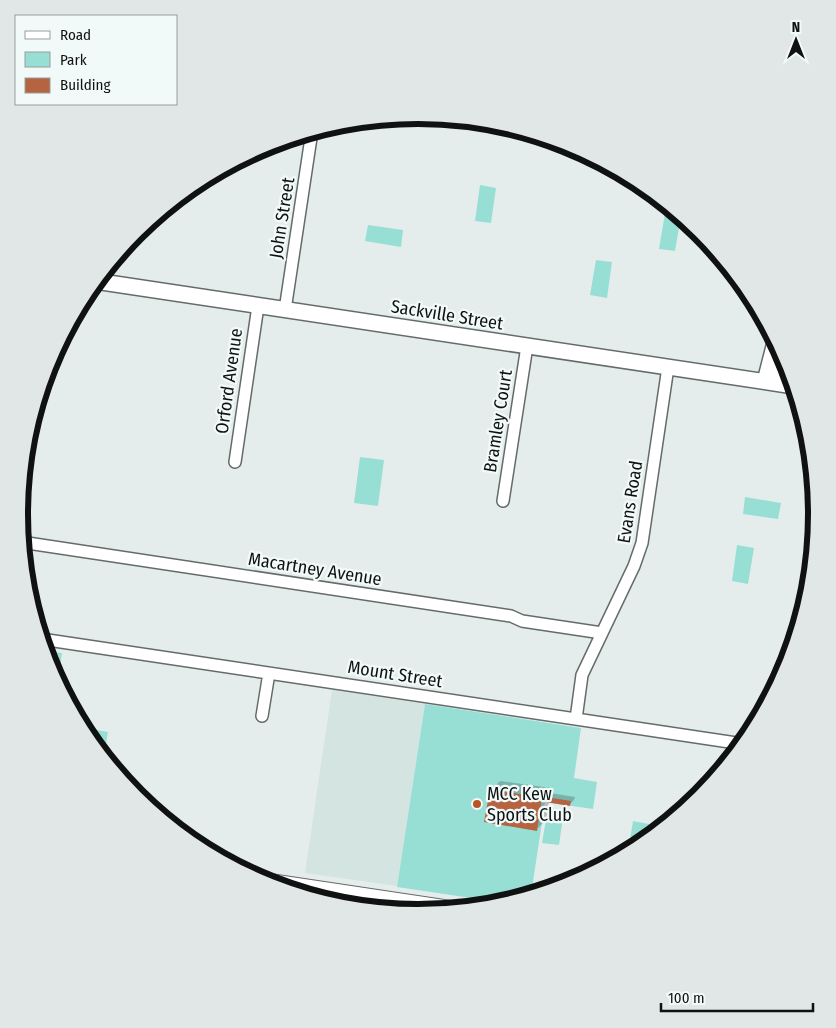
<svg xmlns="http://www.w3.org/2000/svg" width="836" height="1028" font-family="'Fira Sans Condensed',sans-serif">
	<rect width="100%" height="100%" fill="#e5edec"/>
	<path fill="#d3e4e1" d="M332 690 425 704 397 886 305 873Z"/>
	<path fill="#97dfd5" d="M480 185 496 188 491 223 475 221Z
		M665 213 681 216 675 251 659 249Z
		M368 225 403 230 401 247 365 241Z
		M596 260 612 262 607 298 590 295Z
		M360 457 384 460 378 506 354 503Z
		M745 497 781 503 778 519 743 514Z
		M737 545 754 548 748 584 732 581Z
		M45 651 62 653 58 683 49 667Z
		M425 704 581 728 574 778 597 782 593 809 545 802 531 895 505 903 397 887Z
		M91 729 108 732 104 757 90 740Z
		M548 808 564 810 559 845 542 843Z
		M633 821 649 824 647 840 628 852Z"/>
	<path fill="#0003" d="M500 781 551 788 550 793 575 797 574 800 570 804 549 801 546 820 537 829 491 790Z"/>
	<path fill="#b56341" d="M490 790 542 797 537 831 484 822Z
		M546 797 571 801 570 806 545 802Z"/>
	<g fill="none" stroke-linecap="round" stroke-linejoin="round">
		<g stroke="#646b6a" stroke-width="14">
			<path id="street" d="M416 115 521 130
				M285 310 312 131
				M763 381 772 346
				M774 382 775 338
				M235 462 258 306
				M503 501 527 346
				M21 542 511 616 522 621 602 633
				M41 639 743 744
				M262 716 269 673
				M576 719 582 675 634 566 642 543 668 367"/>
		</g>
		<g stroke="#646b6a" stroke-width="18">
			<path id="secondary" d="M95 281 794 386"/>
		</g>
		<g stroke="#646b6a" stroke-width="20">
			<path id="primary" d="M263 882 450 910"/>
		</g>
		<use href="#street" stroke="#fff" stroke-width="11"/>
		<use href="#secondary" stroke="#fff" stroke-width="15"/>
		<use href="#primary" stroke="#fff" stroke-width="18"/>
	</g>
	<circle fill="#ba5526" stroke="#f2faf9" stroke-width="2" cx="477" cy="804" r="5"/>
	<g text-anchor="middle" stroke-width="4.5" stroke-linejoin="round" paint-order="stroke">
		<g font-size="18" fill="#0f1211" stroke="#f2faf9">
			<text transform="translate(282 218) rotate(-81)" y="6">John Street</text>
			<text transform="translate(447 315) rotate(9)" y="6">Sackville Street</text>
			<text transform="translate(229 381) rotate(-82)" y="6">Orford Avenue</text>
			<text transform="translate(498 421) rotate(-81)" y="6">Bramley Court</text>
			<text transform="translate(630 502) rotate(-81)" y="6">Evans Road</text>
			<text transform="translate(315 569) rotate(9)" y="6">Macartney Avenue</text>
			<text transform="translate(395 674) rotate(9)" y="6">Mount Street</text>
		</g>
		<g font-size="18" fill="#0f1211" stroke="#f2faf9" text-anchor="start">
			<text x="487" y="800">MCC Kew<tspan x="487" dy="21">Sports Club</tspan></text>
		</g>
	</g>
	<path d="M0 0H836V1028H0ZM28 514a390 390 0 1 1 780 0a390 390 0 1 1-780 0Z" fill="#e0e7e6" fill-rule="evenodd"/>
	<path fill="none" stroke="#0f1211" stroke-width="6" d="M28 514a390 390 0 1 1 780 0a390 390 0 1 1-780 0Z"/>
	<rect x="15" y="15" width="162" height="90" fill="#f2faf9" stroke="#979d9c"/>
	<rect x="25" y="31" width="25" height="8" fill="#ffffff" stroke="#979d9c"/>
	<text x="60" y="40" font-size="15" fill="#0f1211">Road</text>
	<rect x="25" y="52" width="25" height="15" fill="#97dfd5" stroke="#979d9c"/>
	<text x="60" y="65" font-size="15" fill="#0f1211">Park</text>
	<rect x="25" y="78" width="25" height="15" fill="#b56341" stroke="#979d9c"/>
	<text x="60" y="90" font-size="15" fill="#0f1211">Building</text>
	<g transform="translate(796 40)" stroke="#f2faf9" stroke-width="4" paint-order="stroke">
	<path d="M0-4L9 19L0 12L-9 19Z" fill="#0f1211"/>
	<text y="-8" font-size="14" font-weight="bold" text-anchor="middle" fill="#0f1211">N</text>
	</g>
	<path d="M661 1003v8h152v-8" fill="none" stroke="#0f1211" stroke-width="2.5"/>
	<text x="668" y="1003" font-size="15" fill="#0f1211" stroke="#f2faf9" stroke-width="4" paint-order="stroke">100 m</text>
</svg>
